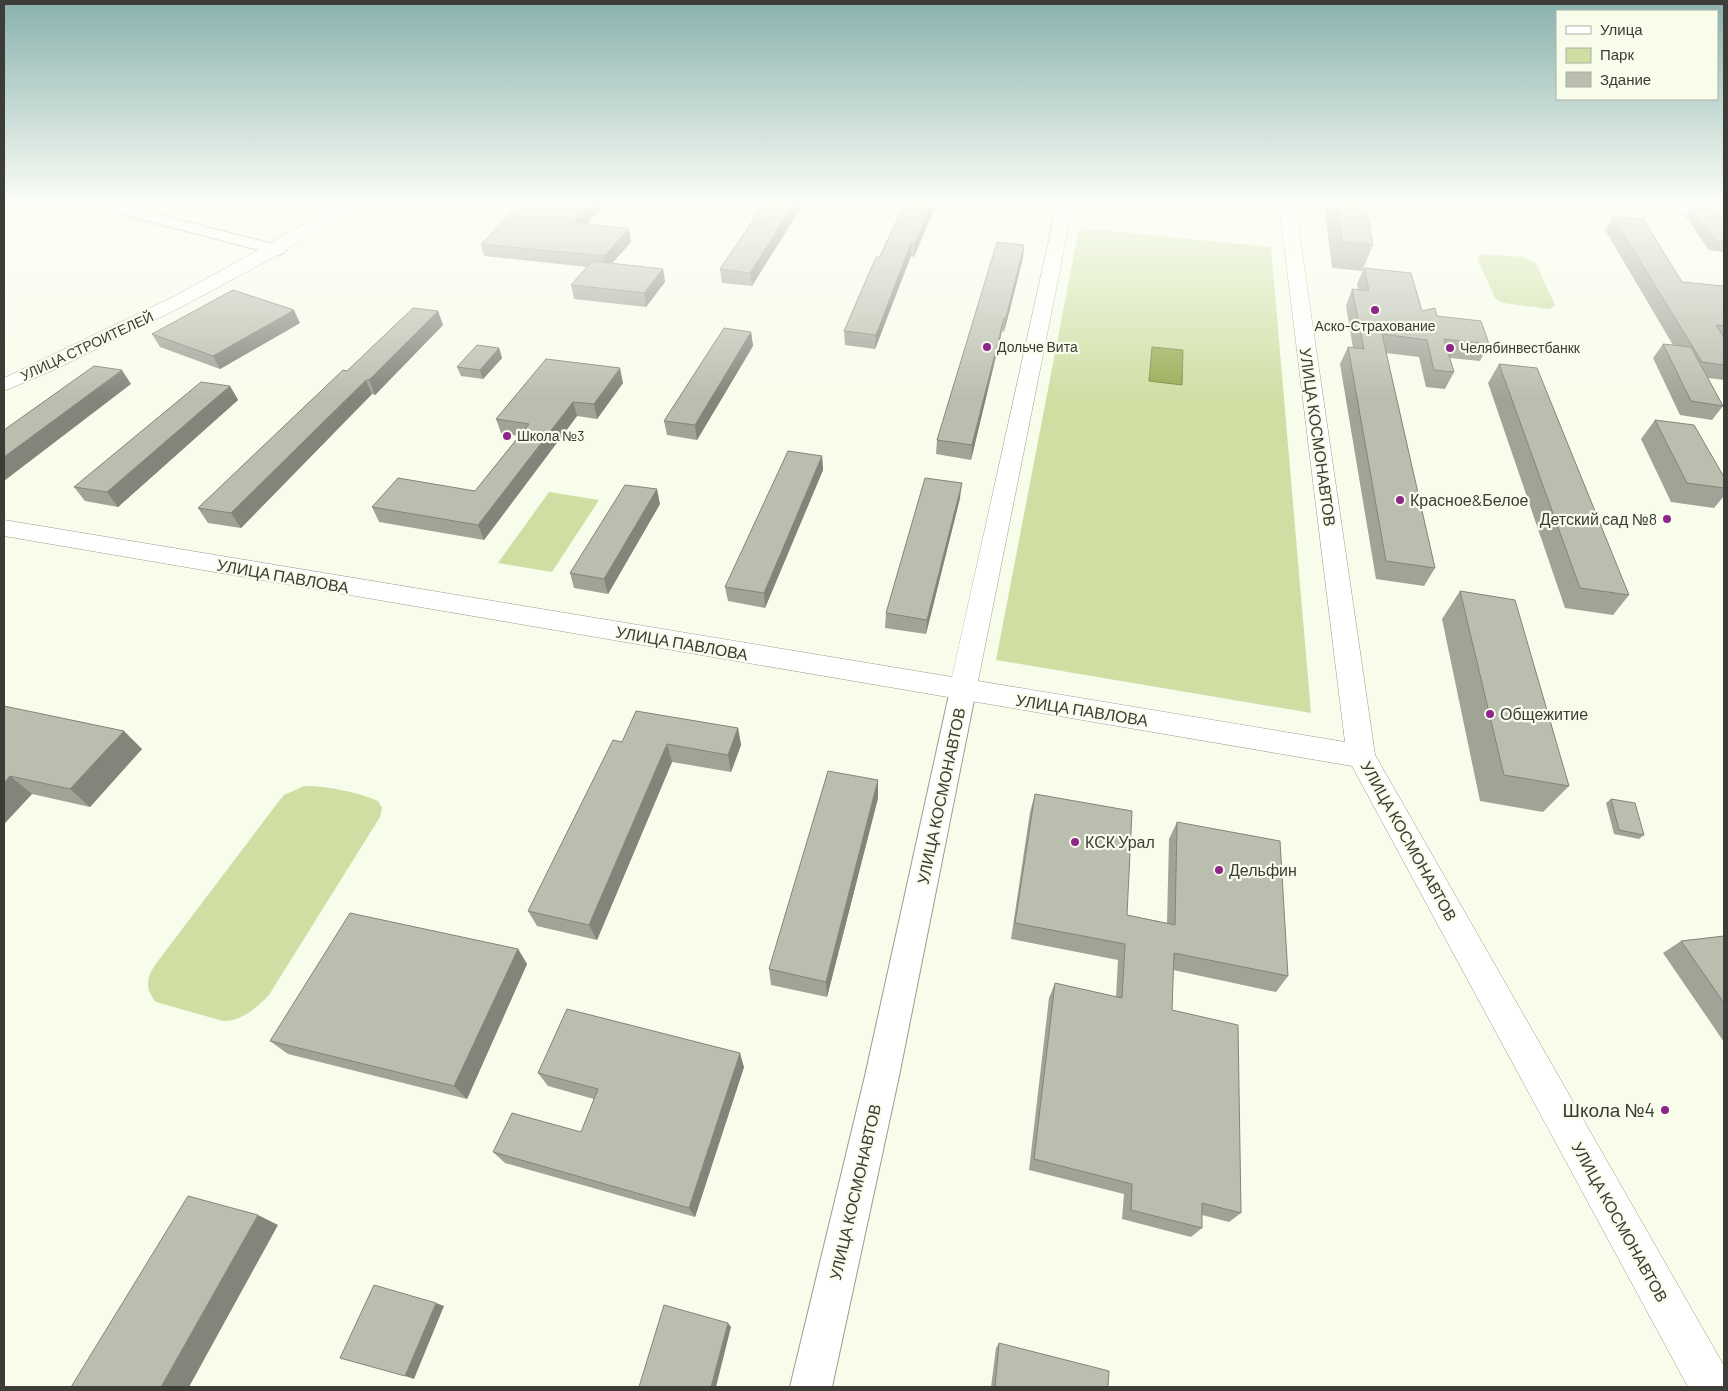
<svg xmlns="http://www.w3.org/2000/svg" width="1728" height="1391" font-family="Barlow,sans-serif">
	<rect width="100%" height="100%" fill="#f7fceb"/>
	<path fill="#d0dea4" d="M1079 228 1271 247 1311 713 996 660Z
		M1482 254 1522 257 1535 262 1555 305 1550 309 1503 303 1495 298 1477 258Z
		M549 492 599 500 552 572 498 563Z
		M304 786C327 786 357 792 378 801L382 808 380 817 269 995C256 1008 243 1021 223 1021L156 1002C145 989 146 979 155 965L279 801 284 795Z"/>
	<path fill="#9aac55" stroke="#7e8b4c" d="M1152 347 1183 350 1182 385 1149 381Z"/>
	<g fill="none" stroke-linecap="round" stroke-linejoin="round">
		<g stroke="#999d8e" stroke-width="2">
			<path id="minor" d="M91 204H118L284 247 286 250 284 253 278 255 93 207Z
				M963 680 972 683 976 690 899 1076 832 1387H790L865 1076 950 690 954 683Z"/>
		</g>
		<g stroke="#999d8e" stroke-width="1">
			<path id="tertiary" d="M341 204H361L274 257 187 304 56 369 4 391V378L175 296Z
				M1057 204H1073L978 681 1345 742 1279 204H1295L1375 755 1724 1366V1387H1688L1352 766 4 536V520L952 677Z
				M1619 204H1683L1724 208V218L1627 209 1621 207Z"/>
		</g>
		<use href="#minor" fill="#fff" fill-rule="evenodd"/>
		<use href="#tertiary" fill="#fff" fill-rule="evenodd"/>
	</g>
	<path fill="#a0a396" d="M764 204H803L752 286 722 283 720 269Z
		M904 204H936L914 257 911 256 875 349 845 345 844 331Z
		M1011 204H1036L1035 207Z
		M1324 204H1365L1373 245 1362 271 1332 268Z
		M1690 207 1724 221V252L1709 250 1685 216Z
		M1613 217 1682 282 1724 286V380L1708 378 1723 406 1712 420 1680 415 1653 358 1663 344 1673 345 1605 230Z
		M587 224 631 242 612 263 663 269 665 282 646 307 574 299 571 285 587 267 484 256 481 244Z
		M1024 245 1023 258 1004 332 1002 331 971 460 936 454 937 440Z
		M1364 268 1422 311 1437 316 1489 344 1480 361 1450 358 1454 372 1445 389 1426 387 1419 357 1386 353 1435 568 1424 586 1376 579 1340 364 1348 347 1353 348 1346 306 1352 289 1358 290 1357 284Z
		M438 311 443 325 375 395 372 394 241 528 208 523 198 508 347 371Z
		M300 323 220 369 160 347 152 334Z
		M751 332 753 346 697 440 667 435 664 421Z
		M499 348 502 358 483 379 461 376 457 367Z
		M1499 364 1629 595 1613 615 1565 608 1488 383Z
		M623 383 597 419 577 416 484 540 379 522 372 507 475 491 519 436 501 433 496 419Z
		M230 386 238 400 118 507 85 501 74 487Z
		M1655 420 1724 477V496L1714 508 1671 502 1641 439Z
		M822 456 823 470 765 608 728 601 725 587Z
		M960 498 926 634 885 628 886 613Z
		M660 504 608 594 574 588 570 573Z
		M1460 591 1569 786 1543 812 1480 801 1442 619Z
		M4 706 142 749 90 807 32 794 4 824Z
		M738 728 741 745 731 772 672 762 597 940 537 926 528 911 622 742Z
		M878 780V798L827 997 771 985 769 969Z
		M1035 794 1127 915 1167 923 1169 839 1177 822 1288 976 1276 992 1173 970 1172 1010 1241 1213 1229 1222 1202 1215V1228L1191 1237 1122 1219 1124 1194 1029 1170 1049 998 1055 983 1116 997 1118 960 1011 939 1030 812Z
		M1611 799 1644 835 1639 839 1614 834 1606 803Z
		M1724 936V1042L1663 953 1681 941Z
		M518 949 527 964 467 1099 288 1054 270 1041Z
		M744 1067 695 1217 505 1163 493 1152 581 1132 594 1099 548 1086 538 1073Z
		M999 1343 1108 1387H991L996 1348Z"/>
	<path fill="#82857a" d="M591 204H605L576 235 574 222Z
		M794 204H803L752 286 750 273Z
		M931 204H936L914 257 915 243Z
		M629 229 631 242 607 269 604 256Z
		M911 243V256L875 349 876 335Z
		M1024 245 1023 258 1004 332 1006 318Z
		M663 269 665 282 646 307 644 293Z
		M294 310 300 323 220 369 213 356Z
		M438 311 443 325 375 395 369 380Z
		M1004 318 1002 331 971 460 972 445Z
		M751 332 753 346 697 440 695 425Z
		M499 348 502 358 483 379 480 370Z
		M620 368 623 383 597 419 594 404Z
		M122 370 131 384 4 481V457Z
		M366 380 372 394 241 528 231 513Z
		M230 386 238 400 118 507 107 492Z
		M573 402 577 416 484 540 478 525Z
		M822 456 823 470 765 608 764 593Z
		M962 483 960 498 926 634 927 620Z
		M657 489 660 504 608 594 604 579Z
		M738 728 741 745 731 772 728 755Z
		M124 731 142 749 90 807 70 789Z
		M667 744 672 762 597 940 589 925Z
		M10 776 32 794 4 824V783Z
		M878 780V798L827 997 826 982Z
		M518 949 527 964 467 1099 454 1086Z
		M740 1053 744 1067 695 1217 689 1208Z
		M258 1215 278 1225 189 1387H161Z
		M436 1303 444 1306 414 1379 405 1376Z
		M728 1323 731 1327 716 1387H711Z"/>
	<path fill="#babeae" stroke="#82857a" d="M520 204H591L574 222 629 229 604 256 481 244Z
		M764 204H794L750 273 720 269Z
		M904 204H931L915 243H911L876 335 844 331 876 257H880Z
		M1337 204H1365L1373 245 1342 242Z
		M1690 207 1716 210 1724 221V242L1715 241Z
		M1613 217 1643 219 1682 282 1724 286V326L1716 325 1724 338V365L1702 362Z
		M997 242 1024 245 1006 318H1004L972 445 937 440Z
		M592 261 663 269 644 293 571 285Z
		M1364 268 1411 273 1422 311 1435 308 1437 316 1481 321 1489 344 1444 339 1454 372 1434 370 1427 340 1382 334 1435 568 1386 561 1348 347 1364 349 1352 289 1369 291Z
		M233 290 294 310 213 356 152 334Z
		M413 308 438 311 369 380H366L231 513 198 508 343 370 347 371Z
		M724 328 751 332 695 425 664 421Z
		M1663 344 1691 347 1723 406 1691 401Z
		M477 345 499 348 480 370 457 367Z
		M546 359 620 368 594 404 573 402 478 525 372 507 398 478 475 491 529 424 496 419Z
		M1499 364 1537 368 1629 595 1580 588Z
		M94 366 122 370 4 457V430Z
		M201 382 230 386 107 492 74 487Z
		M1655 420 1694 425 1724 477V488L1687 483Z
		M788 451 822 456 764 593 725 587Z
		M925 478 962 483 927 620 886 613Z
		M625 485 657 489 604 579 570 573Z
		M1460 591 1515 600 1569 786 1504 775Z
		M4 706 124 731 70 789 10 776 4 783Z
		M636 711 738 728 728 755 667 744 589 925 528 911 613 740 622 742Z
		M828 771 878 780 826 982 769 969Z
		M1035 794 1132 811 1127 915 1175 925 1177 822 1280 841 1288 976 1174 953 1172 1010 1238 1025 1241 1213 1202 1203V1228L1131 1210 1132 1184 1034 1159 1055 983 1122 998 1125 944 1015 923Z
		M1611 799 1635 803 1644 835 1619 830Z
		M350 913 518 949 454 1086 270 1041Z
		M1724 936V1003L1681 941Z
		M567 1009 740 1053 689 1208 493 1152 512 1113 581 1132 598 1089 538 1073Z
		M188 1196 258 1215 161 1387H71Z
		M374 1285 436 1303 405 1376 340 1358Z
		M664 1305 728 1323 711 1387H639Z
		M999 1343 1109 1371 1108 1387H995Z"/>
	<linearGradient id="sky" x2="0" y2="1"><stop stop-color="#89b1ad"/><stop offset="0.51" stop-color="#fbfef6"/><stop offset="1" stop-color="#fbfef6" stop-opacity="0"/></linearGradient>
	<rect width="1728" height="399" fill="url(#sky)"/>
	<g fill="#8d258b" stroke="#f7fceb" stroke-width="2">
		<circle cx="1375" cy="310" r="5"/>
		<circle cx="987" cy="347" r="5"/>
		<circle cx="1450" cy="348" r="5"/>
		<circle cx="507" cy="436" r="5"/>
		<circle cx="1400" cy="500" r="5"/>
		<circle cx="1667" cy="519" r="5"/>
		<circle cx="1490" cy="714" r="5"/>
		<circle cx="1075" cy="842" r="5"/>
		<circle cx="1219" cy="870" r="5"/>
		<circle cx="1665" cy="1110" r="5"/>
	</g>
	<g text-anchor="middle" stroke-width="4.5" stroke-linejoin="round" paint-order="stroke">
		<g font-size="14" fill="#3b3d36" stroke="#f7fceb" text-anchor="start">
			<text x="1375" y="331" text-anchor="middle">Аско-Страхование</text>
			<text x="997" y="352">Дольче Вита</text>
			<text x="1460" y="353">Челябинвестбанкк</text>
			<text x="517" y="441">Школа №3</text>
		</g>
		<g font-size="14" fill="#3b3d36" stroke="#f7fceb">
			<text transform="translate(87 346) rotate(-25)" y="5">УЛИЦА СТРОИТЕЛЕЙ</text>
		</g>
		<g font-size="16" fill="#3b3d36" stroke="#f7fceb">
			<text transform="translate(1318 437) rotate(82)" y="6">УЛИЦА КОСМОНАВТОВ</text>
			<text transform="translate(283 576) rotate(10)" y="6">УЛИЦА ПАВЛОВА</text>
			<text transform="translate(682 643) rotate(10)" y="6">УЛИЦА ПАВЛОВА</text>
			<text transform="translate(1082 710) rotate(9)" y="6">УЛИЦА ПАВЛОВА</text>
			<text transform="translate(941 796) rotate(-78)" y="6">УЛИЦА КОСМОНАВТОВ</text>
			<text transform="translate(1409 841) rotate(61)" y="6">УЛИЦА КОСМОНАВТОВ</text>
			<text transform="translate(855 1192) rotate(-77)" y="6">УЛИЦА КОСМОНАВТОВ</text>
			<text transform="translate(1620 1222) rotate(61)" y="6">УЛИЦА КОСМОНАВТОВ</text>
		</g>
		<g font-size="16" fill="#3b3d36" stroke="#f7fceb" text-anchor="start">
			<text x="1410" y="506">Красное&amp;Белое</text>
			<text x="1657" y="525" text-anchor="end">Детский сад №8</text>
			<text x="1500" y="720">Общежитие</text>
			<text x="1085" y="848">КСК Урал</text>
			<text x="1229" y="876">Дельфин</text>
		</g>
		<g font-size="19" fill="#3b3d36" stroke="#f7fceb" text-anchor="end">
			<text x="1655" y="1117">Школа №4</text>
		</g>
	</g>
	<rect width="1728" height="1391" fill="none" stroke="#3b3d36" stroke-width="10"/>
	<rect x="1556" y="10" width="162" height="90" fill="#f7fceb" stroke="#acb0a3"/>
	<rect x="1566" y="26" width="25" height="8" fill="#ffffff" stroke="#acb0a3"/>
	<text x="1600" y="35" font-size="15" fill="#3b3d36">Улица</text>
	<rect x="1566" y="48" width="25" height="15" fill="#d0dea4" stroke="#acb0a3"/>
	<text x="1600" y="60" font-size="15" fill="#3b3d36">Парк</text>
	<rect x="1566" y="72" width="25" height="15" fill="#babeae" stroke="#acb0a3"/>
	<text x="1600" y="85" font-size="15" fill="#3b3d36">Здание</text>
</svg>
